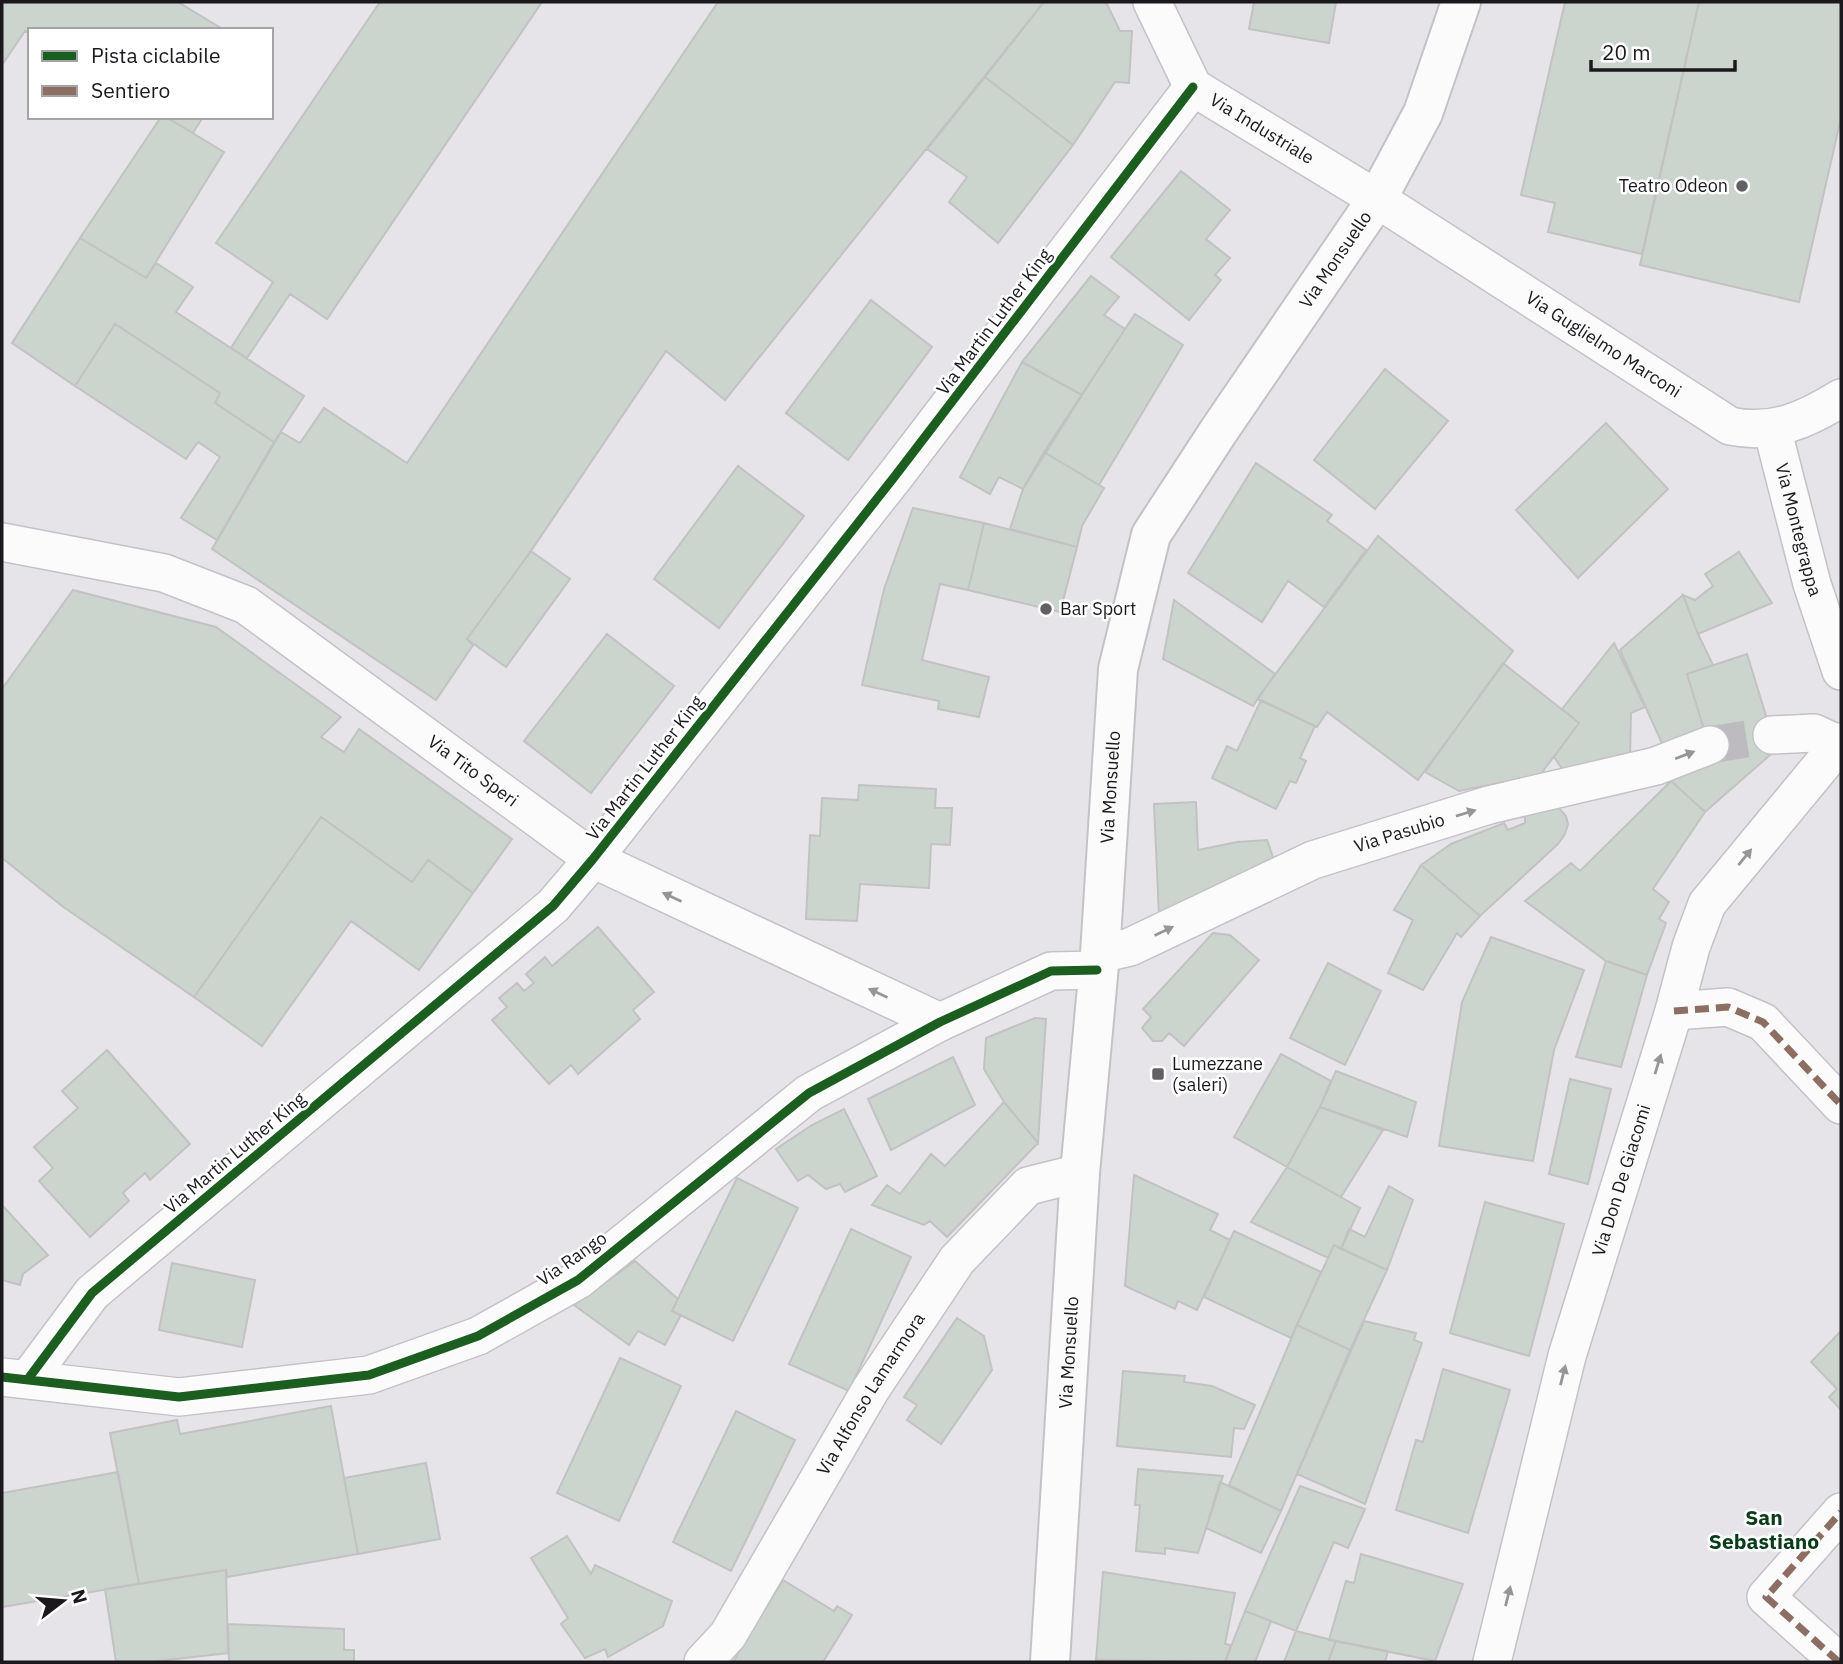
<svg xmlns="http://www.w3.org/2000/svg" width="1843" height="1664" font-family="'IBM Plex Sans',sans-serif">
	<rect width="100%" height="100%" fill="#e6e4e9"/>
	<path fill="#ccd4ce" stroke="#c1c2c2" stroke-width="2" d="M2 2H178L224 30H30V34L25 31 2 65Z
		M380 2H542L327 319 290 294 247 358 231 348 273 282 216 243Z
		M718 2H1044L725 400 666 351 531 551 467 639 473 645 436 700 212 549 281 432 300 443 324 408 407 463Z
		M1044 2H1106L1120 31H1132L1129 83 1115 82 1073 145 985 77Z
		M1254 2H1336L1329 43 1249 29Z
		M1565 2H1699L1642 254 1548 232 1555 203 1521 195Z
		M1699 2H1841V118L1799 302 1640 265Z
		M985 77 1073 145 998 243 949 202 967 177 927 149Z
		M161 117H166L224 152 146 278 80 238Z
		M166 117H203L193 133Z
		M1181 171 1230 210 1206 239 1230 258 1215 275 1221 280 1189 320 1111 257Z
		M80 238 146 278 156 263 193 287 176 312 304 396 274 442 215 403 220 393 115 324 75 386 12 343Z
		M1091 276 1119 297 1104 315 1125 329 1082 395 1022 362Z
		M871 300 932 347 848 460 786 413Z
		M1135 314 1183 345 1099 485 1044 452Z
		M115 324 220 393 215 403 274 442 217 540 181 518 220 457 198 442 186 459 75 386Z
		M1022 362 1082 395 1023 489 999 477 990 494 960 477Z
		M1385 369 1448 421 1375 509 1314 460Z
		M1606 423 1668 489 1578 578 1516 510Z
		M1044 452 1104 488 1082 526 1077 547 1010 529 1023 489Z
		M1256 463 1332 515 1327 521 1366 550 1324 607 1288 581 1262 622 1188 573Z
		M738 466 804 516 719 628 654 579Z
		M913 508 984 523 968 590 940 584 922 660 989 677 979 717 938 709 939 701 862 685 884 589Z
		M984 523 1077 547 1060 612 968 590Z
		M1378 536 1513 651 1418 780 1327 712 1317 727 1257 699Z
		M531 551 570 579 506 667 467 639Z
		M1739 552 1772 603 1698 634 1683 595 1695 600 1713 586 1705 574Z
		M73 590 216 627 341 717 321 737 344 752 359 729 512 839 473 893 428 860 412 882 321 817 194 997 62 906 2 858V689Z
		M1683 595 1698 634 1713 665 1687 674 1705 733 1664 748 1620 650Z
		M1174 600 1275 674 1253 706 1163 659Z
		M607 634 674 686 591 793 524 741Z
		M1614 643 1645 707 1631 713 1630 757 1565 773 1554 757 1579 723 1562 709Z
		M1747 654 1772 735 1778 748 1705 812 1671 781 1691 764 1705 733 1687 674Z
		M1503 663 1579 723 1540 775 1459 791 1425 772Z
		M1261 700 1315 726 1300 758 1306 761 1296 783 1290 781 1276 809 1212 778 1227 746 1237 751Z
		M1671 781 1705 812 1653 889 1669 902 1659 919 1666 923 1647 975 1606 961 1525 901 1571 863 1580 871Z
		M859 785 936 789 935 808H952L950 845 931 844 929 888 860 884 857 921 806 919 810 835 820 836 822 798 858 800Z
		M1196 802 1198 850 1237 842 1267 840 1275 863 1159 916 1154 804Z
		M1555 804 1566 816 1568 824 1565 834 1558 844 1480 916 1421 865 1451 844 1504 823 1508 830 1525 823V813Z
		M321 817 412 882 428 860 473 893 419 970 351 921 262 1046 194 997Z
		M1421 865 1480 916 1461 937 1457 933 1423 990 1388 973 1413 920 1394 910Z
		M598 927 654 992 633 1010 640 1019 578 1074 571 1065 549 1084 492 1020 507 1007 499 998 517 983 524 991 534 983 526 974 545 957 552 966Z
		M1213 933 1230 935 1259 960 1184 1046 1169 1033 1162 1041H1153L1142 1028 1151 1017 1143 1009Z
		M1491 937 1584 970 1554 1050 1533 1161 1439 1146 1462 1002Z
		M1606 961 1647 975 1621 1067 1576 1057Z
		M1328 963 1381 991 1345 1065 1290 1038Z
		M1035 1018 1046 1019 1038 1143 1004 1102 984 1069 986 1038Z
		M107 1050 190 1144 150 1180 145 1173 123 1193 129 1201 90 1237 39 1181 53 1168 34 1147 78 1108 62 1091Z
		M1281 1054 1331 1081 1320 1107 1287 1167 1234 1137Z
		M953 1057 975 1105 891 1150 868 1099Z
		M1336 1071 1416 1102 1407 1137 1320 1107Z
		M1570 1079 1611 1089 1588 1184 1549 1174Z
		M1004 1102 1038 1143 947 1237 930 1221 924 1225 872 1205 887 1185 900 1194 931 1154 945 1166Z
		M1320 1107 1383 1130 1341 1197 1287 1167Z
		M844 1109 877 1176 845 1192 840 1184 826 1189 808 1175 798 1181 776 1149 812 1125Z
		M1287 1167 1360 1208 1341 1249 1334 1245 1328 1258 1251 1222Z
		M1134 1175 1218 1214 1210 1230 1230 1240 1197 1310 1178 1301 1175 1309 1125 1286Z
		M737 1178 798 1208 733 1341 672 1311Z
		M1389 1186 1413 1200 1387 1270 1341 1249 1349 1229 1365 1237Z
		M1485 1202 1564 1224 1529 1356 1450 1333Z
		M2 1205 48 1255 23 1274 20 1285 2 1280Z
		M851 1229 911 1257 849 1391 789 1364Z
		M1234 1231 1321 1272 1291 1338 1204 1297Z
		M1334 1245 1387 1270 1350 1350 1297 1325Z
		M635 1261 678 1299 672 1311 681 1315 665 1345 638 1331 629 1345 574 1305Z
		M172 1263 255 1280 242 1347 159 1330Z
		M957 1318 984 1336 992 1370 941 1444 907 1420 917 1405 904 1397Z
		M1364 1321 1416 1333 1414 1340 1422 1343 1365 1504 1297 1474Z
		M1297 1325 1350 1350 1281 1511 1229 1485Z
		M1841 1331V1410L1829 1397 1837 1389 1811 1362Z
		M620 1358 681 1386 619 1521 557 1493Z
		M1443 1369 1510 1390 1468 1533 1396 1510 1416 1440 1423 1442Z
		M1123 1371 1185 1376 1184 1382 1212 1386 1255 1405 1244 1429 1234 1428 1231 1457 1117 1446Z
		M331 1406 358 1554 227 1577 226 1570 139 1584 110 1433 177 1420 180 1434Z
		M736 1411 795 1440 731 1571 673 1542Z
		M426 1463 440 1539 358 1554 344 1478Z
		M1138 1469 1223 1476 1198 1553 1165 1548V1554L1136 1551 1140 1505H1135Z
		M118 1472 139 1584 2 1607V1493Z
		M1220 1482 1281 1511 1261 1553 1206 1528Z
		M1300 1486 1365 1509 1348 1548 1334 1542 1296 1631 1245 1611Z
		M567 1536 591 1574 595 1565 672 1601 663 1626 608 1657 605 1649 585 1658 561 1624 568 1618 531 1558Z
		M1361 1554 1463 1584 1435 1661 1329 1640 1346 1581 1354 1583Z
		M226 1570 228 1653 150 1662H116L105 1589Z
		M1103 1572 1235 1593 1225 1644 1231 1645 1225 1662 1096 1660Z
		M783 1580 834 1611 837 1606 852 1615 823 1662H733Z
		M1245 1611 1271 1621 1255 1662H1225Z
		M228 1624 344 1629V1650H354V1662H229Z
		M1296 1631 1336 1641 1328 1662H1284Z
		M1336 1641 1388 1651 1385 1662H1328Z"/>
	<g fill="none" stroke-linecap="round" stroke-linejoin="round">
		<path stroke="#bdbbc0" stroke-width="37" stroke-dasharray="37 18" stroke-linecap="butt" d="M1710 745 1772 735"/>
		<g stroke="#c4c2c7" stroke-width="40">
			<g id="street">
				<path id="s1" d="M1152 2 1193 87 1377 199 1730 426C1772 435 1806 420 1841 398"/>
				<path id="s2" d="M1772 428 1812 584 1841 671"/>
				<path id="s3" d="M2 542 164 573 246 605 593 859 940 1022"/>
				<path d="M1772 735 1814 733 1838 744"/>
				<path id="s4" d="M1100 954 1130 947 1313 860 1489 805 1656 766 1710 745"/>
				<path d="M1674 1011 1728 1007 1763 1022 1841 1105"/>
				<path d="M2 1377 179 1397 369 1375 478 1336 578 1280 809 1093 940 1022 1051 971 1097 970"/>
				<path d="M28 1379 92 1293 553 906 593 859 895 476 1193 87"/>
				<path id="s5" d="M703 1662 728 1635 871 1389 957 1260 1028 1186 1080 1173"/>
				<path id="s6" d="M1492 1662 1567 1356 1674 1011 1691 947 1707 904 1841 742"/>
				<path d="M1839 1662 1766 1597 1841 1512"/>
			</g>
		</g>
		<g stroke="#c4c2c7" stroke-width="42">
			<g id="secondary">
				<path id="s7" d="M1050 1662 1080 1173 1100 954 1118 669 1151 535 1218 432 1377 199 1423 113 1461 2"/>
			</g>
		</g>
		<use href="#street" stroke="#fbfbfc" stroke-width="37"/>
		<use href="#secondary" stroke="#fbfbfc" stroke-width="38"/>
		<path stroke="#8d6e63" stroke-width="7" stroke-dasharray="14 7" stroke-linecap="butt" d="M1674 1011 1728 1007 1763 1022 1841 1105
			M1839 1662 1766 1597 1841 1512"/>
		<g stroke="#fff" stroke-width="13">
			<path id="cycleway" d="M2 1377 179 1397 369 1375 478 1336 578 1280 809 1093 940 1022 1051 971 1097 970
				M28 1379 92 1293 553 906 593 859 895 476 1193 87"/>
		</g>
		<use href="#cycleway" stroke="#1b5e20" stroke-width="9"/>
	</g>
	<defs><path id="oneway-solid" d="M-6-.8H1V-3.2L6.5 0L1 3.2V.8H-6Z" transform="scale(1.75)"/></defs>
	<g fill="#969598">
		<use href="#oneway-solid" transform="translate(1685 755) rotate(-21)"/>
		<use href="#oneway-solid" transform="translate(1466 813) rotate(-17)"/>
		<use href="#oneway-solid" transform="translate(1745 857) rotate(-51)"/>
		<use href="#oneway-solid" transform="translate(672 897) rotate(-155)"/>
		<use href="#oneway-solid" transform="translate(1164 931) rotate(-26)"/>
		<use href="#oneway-solid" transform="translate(878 993) rotate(-155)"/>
		<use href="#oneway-solid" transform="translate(1658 1064) rotate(-73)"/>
		<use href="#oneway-solid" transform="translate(1563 1375) rotate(-76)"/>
		<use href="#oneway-solid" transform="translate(1508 1596) rotate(-76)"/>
	</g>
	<g fill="#626064" stroke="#fff" stroke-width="2.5">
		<circle cx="1742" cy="186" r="7"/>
		<circle cx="1046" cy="609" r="7"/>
		<rect x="1151" y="1067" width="14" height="14" rx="3.5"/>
	</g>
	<g text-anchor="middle" stroke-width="5" stroke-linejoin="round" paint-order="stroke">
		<g font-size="18" fill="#1b191d" stroke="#fff">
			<text dy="6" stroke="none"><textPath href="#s1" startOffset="175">Via Industriale</textPath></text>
			<text dy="6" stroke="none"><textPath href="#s7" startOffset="1465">Via Monsuello</textPath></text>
			<text transform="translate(994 322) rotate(-53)" y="6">Via Martin Luther King</text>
			<text dy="6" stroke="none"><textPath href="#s1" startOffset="579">Via Guglielmo Marconi</textPath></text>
			<text dy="6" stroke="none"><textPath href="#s2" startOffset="105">Via Montegrappa</textPath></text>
			<text transform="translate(645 768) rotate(-52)" y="6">Via Martin Luther King</text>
			<text dy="6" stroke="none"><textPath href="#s3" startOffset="534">Via Tito Speri</textPath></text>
			<text dy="6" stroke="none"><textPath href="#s7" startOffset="877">Via Monsuello</textPath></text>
			<text dy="6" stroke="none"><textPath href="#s4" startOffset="324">Via Pasubio</textPath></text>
			<text transform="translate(235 1153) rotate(-40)" y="6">Via Martin Luther King</text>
			<text dy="6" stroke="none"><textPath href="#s6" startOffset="499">Via Don De Giacomi</textPath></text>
			<text transform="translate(572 1259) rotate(-35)" y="6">Via Rango</text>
			<text dy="6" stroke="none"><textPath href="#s7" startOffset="310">Via Monsuello</textPath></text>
			<text dy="6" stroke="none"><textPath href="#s5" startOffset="317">Via Alfonso Lamarmora</textPath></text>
		</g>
		<g font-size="18" fill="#1b191d" stroke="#fff" text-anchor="start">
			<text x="1728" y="192" text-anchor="end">Teatro Odeon</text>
			<text x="1060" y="615">Bar Sport</text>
			<text x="1172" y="1070">Lumezzane<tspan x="1172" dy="21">(saleri)</tspan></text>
		</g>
		<g font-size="21" font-weight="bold" fill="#083b17" stroke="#fff">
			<text x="1764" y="1525">San<tspan x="1764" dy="24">Sebastiano</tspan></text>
		</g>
	</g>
	<rect width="1843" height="1664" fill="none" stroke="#1b191d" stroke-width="7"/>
	<rect x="28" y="28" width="245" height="91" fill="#ffffff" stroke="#a4a3a5" stroke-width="2"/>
	<rect x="42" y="51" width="35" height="10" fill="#1b5e20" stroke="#a4a3a5" stroke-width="2"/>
	<text x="91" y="63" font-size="21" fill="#1b191d">Pista ciclabile</text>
	<rect x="42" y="86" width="35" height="10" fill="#8d6e63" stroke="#a4a3a5" stroke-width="2"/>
	<text x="91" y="98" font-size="21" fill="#1b191d">Sentiero</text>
	<g transform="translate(63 1601) rotate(74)" stroke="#ffffff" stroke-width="5" paint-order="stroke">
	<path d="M0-5L12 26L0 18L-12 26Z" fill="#1b191d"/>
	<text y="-10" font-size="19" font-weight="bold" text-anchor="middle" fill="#1b191d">N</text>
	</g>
	<path d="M1591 60v10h144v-10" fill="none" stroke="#1b191d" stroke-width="3.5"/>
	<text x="1602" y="60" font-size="21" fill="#1b191d" stroke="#ffffff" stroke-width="5" paint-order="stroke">20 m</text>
</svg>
